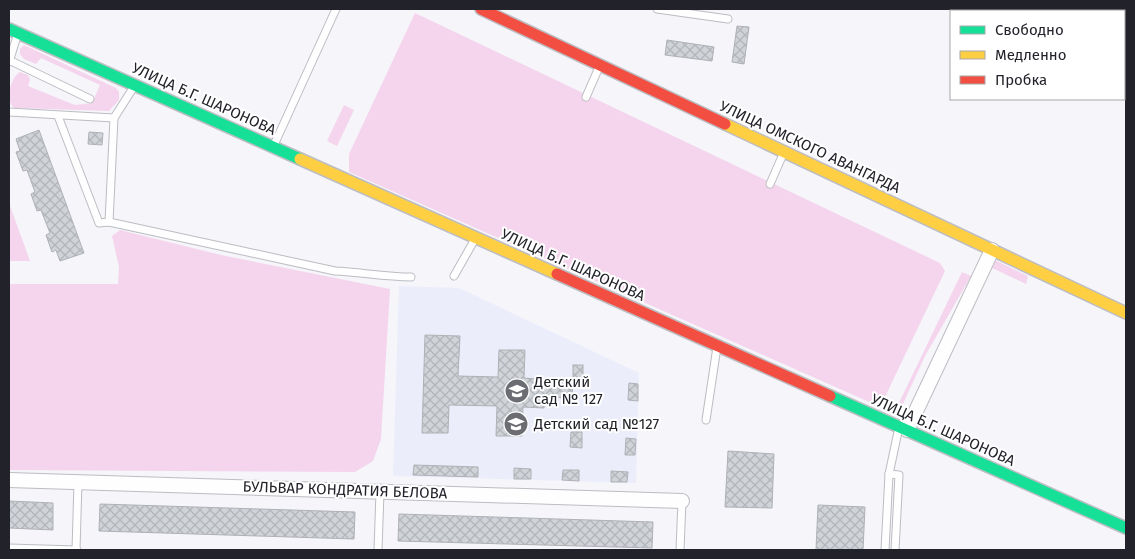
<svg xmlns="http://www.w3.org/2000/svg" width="1135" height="559" viewBox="0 0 1135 559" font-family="'Fira Sans',sans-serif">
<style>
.built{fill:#ebedfb}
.green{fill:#f5d5ed}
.building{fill:url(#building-cross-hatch);stroke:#afb1b6}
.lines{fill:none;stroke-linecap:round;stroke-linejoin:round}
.lane-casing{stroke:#bcbdc3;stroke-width:9}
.street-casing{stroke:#bcbdc3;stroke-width:16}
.fast-casing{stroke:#bcbdc3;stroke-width:14}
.slow-casing{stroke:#bcbdc3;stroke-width:14}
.jam-casing{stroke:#bcbdc3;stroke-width:14}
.lane{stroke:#fefefe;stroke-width:7}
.street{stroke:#fefefe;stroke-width:14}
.fast{stroke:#16e098;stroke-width:11}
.slow{stroke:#ffcf43;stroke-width:11}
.jam{stroke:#f24e42;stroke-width:11}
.labels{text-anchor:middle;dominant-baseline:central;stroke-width:4;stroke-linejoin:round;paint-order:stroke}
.street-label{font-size:15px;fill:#22232a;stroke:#fff}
.poi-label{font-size:15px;fill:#22232a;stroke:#fff;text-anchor:start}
</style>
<defs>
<pattern id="building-cross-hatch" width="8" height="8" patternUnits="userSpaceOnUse" patternTransform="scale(1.25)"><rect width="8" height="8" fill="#d0d3d8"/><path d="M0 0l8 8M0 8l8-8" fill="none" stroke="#b2b5ba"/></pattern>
</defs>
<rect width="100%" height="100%" fill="#f5f5fa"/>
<polygon class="built" points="399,286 459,288 639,373 636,483 393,476"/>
<g class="green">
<polygon points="415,13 940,263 945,271 884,399 877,404 867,401 349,172 349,154"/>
<path d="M24,45L116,88L119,92V100L109,111L14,108C5,100 10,78 20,72L28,75L30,80L28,86L75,105L92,103L100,85L41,58L36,64L24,59L20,54V49Z"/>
<polygon points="344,105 354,110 337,146 327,141"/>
<polygon points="9,203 30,261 9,261"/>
<polygon points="120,230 221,255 390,289 381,439 373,461 355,472 9,470 9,284 118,284 119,267 112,236"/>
<polygon points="995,260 1028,276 1026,284 990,267"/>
<polygon points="962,272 971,276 925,356 902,406 898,405"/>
</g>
<g class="building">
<polygon points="737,26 749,27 744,64 732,62"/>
<polygon points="667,40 714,47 712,61 665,55"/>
<polygon points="39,130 84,253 60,261 56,250 52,252 46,235 50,233 41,210 37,211 31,194 35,192 27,170 23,171 16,152 20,151 16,139"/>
<polygon points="89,132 103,133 102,145 88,144"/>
<polygon points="425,335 460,336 458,376 498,377 499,350 525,350 524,378 573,382 572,398 545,397 544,408 523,407 522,436 496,436 497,406 449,405 448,433 422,433"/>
<rect x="573" y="365" width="10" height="16"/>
<polygon points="629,383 638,384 638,401 628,400"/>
<polygon points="571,432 582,432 582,448 570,447"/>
<polygon points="626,438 636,439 635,455 625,455"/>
<polygon points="728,451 774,454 772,508 725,507"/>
<polygon points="414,465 478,467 478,477 413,475"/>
<polygon points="514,468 531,469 531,479 514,479"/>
<polygon points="563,470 579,470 579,481 562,480"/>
<polygon points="611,471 628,472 627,482 611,482"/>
<polygon points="9,501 53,503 53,530 9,528"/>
<polygon points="100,504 355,512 354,539 99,531"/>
<polygon points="818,505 865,507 863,550 816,550"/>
<polygon points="399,514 653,522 652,548 398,541"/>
</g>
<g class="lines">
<defs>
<g id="lane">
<polyline points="657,9 728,19"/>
<polyline points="9,60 90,99"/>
<polyline points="9,62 18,33"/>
<polyline points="586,97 600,65"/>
<polyline points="9,112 114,118"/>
<path d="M58,116L99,223L109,222L335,271C360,272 385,277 411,277"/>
<polyline points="274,145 336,9"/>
<polyline points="770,184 784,152"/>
<polyline points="109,222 114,118 135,85"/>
<polyline points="454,276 475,239"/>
<polyline points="706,420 717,347"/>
<polyline points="889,474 899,475 895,550"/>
<polyline points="9,548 77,550"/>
<polyline points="76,550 78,482"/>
<polyline points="378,550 380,492"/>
<polyline points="680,550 682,501"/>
<polyline points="885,550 889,474 899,427"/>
</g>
<g id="street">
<polyline points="907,430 992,250"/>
<polyline points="9,480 682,501"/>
</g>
<g id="fast">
<polyline points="9,29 300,159"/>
<polyline points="830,396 1126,528"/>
</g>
<g id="slow">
<polyline points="725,124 1126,313"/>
<polyline points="300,159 557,274"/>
</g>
<g id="jam">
<polyline points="481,9 725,124"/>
<polyline points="557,274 830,396"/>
</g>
</defs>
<use href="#lane" class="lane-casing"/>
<use href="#street" class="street-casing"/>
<use href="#fast" class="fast-casing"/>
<use href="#slow" class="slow-casing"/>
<use href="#jam" class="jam-casing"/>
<use href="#lane" class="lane"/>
<use href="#street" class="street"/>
<use href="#fast" class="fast"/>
<use href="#slow" class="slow"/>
<use href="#jam" class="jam"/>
</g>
<defs>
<symbol id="school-disc" viewBox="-11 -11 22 22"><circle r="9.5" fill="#6c6c73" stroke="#fff"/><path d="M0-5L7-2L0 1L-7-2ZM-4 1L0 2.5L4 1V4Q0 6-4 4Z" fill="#fff"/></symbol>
</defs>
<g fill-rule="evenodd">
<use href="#school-disc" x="503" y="377" width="28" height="28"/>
<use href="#school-disc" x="502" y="410" width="28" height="28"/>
</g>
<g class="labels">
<g class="street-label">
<text transform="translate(204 99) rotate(24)">УЛИЦА Б.Г. ШАРОНОВА</text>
<text transform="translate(810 147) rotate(25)">УЛИЦА ОМСКОГО АВАНГАРДА</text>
<text transform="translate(573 265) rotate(24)">УЛИЦА Б.Г. ШАРОНОВА</text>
<text transform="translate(943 430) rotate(24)">УЛИЦА Б.Г. ШАРОНОВА</text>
<text transform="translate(345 490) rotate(2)">БУЛЬВАР КОНДРАТИЯ БЕЛОВА</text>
</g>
<g class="poi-label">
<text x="534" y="382">Детский<tspan x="534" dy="17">сад № 127</tspan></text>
<text x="534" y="424">Детский сад №127</text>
</g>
</g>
<rect width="1135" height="559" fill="none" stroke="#22232a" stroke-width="20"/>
<rect x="950" y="10" width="175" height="90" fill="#ffffff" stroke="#a7a7aa"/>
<rect x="960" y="26" width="25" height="8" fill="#16e098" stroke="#a7a7aa"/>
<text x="995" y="35" font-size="15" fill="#22232a">Свободно</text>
<rect x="960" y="51" width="25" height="8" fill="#ffcf43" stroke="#a7a7aa"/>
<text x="995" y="60" font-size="15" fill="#22232a">Медленно</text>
<rect x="960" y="76" width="25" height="8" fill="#f24e42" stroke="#a7a7aa"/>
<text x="995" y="85" font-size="15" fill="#22232a">Пробка</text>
</svg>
